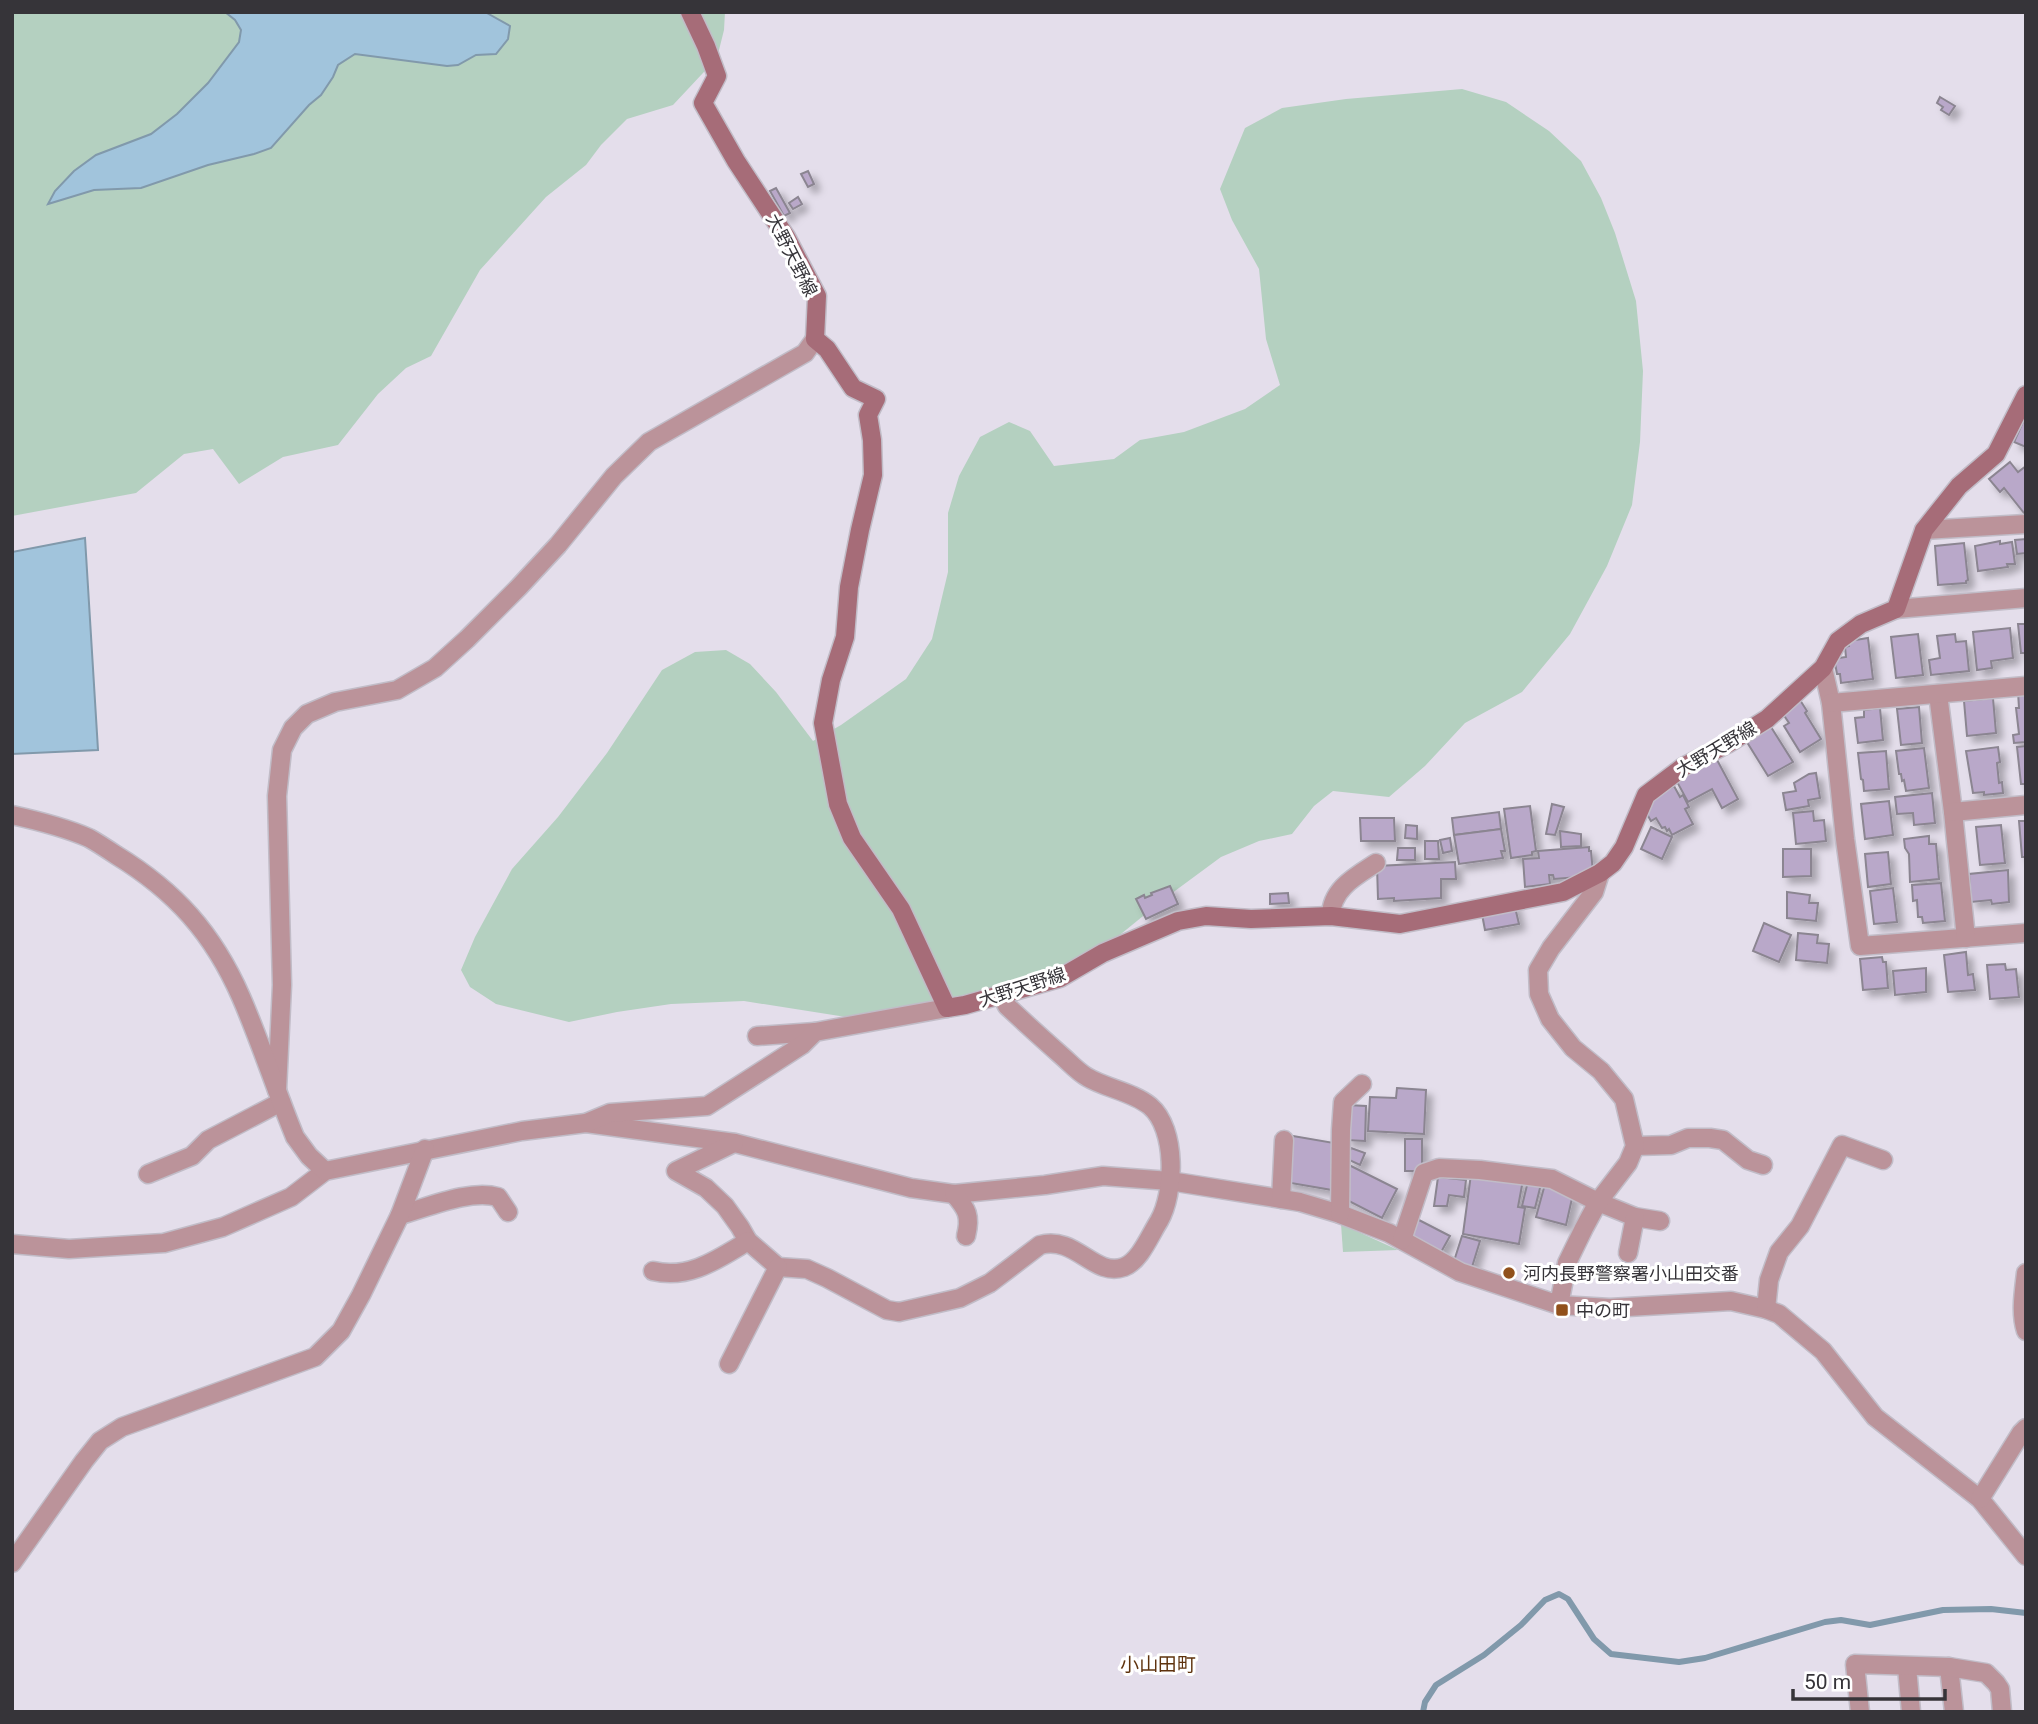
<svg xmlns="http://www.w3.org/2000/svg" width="2038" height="1724" viewBox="0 0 2038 1724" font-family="Roboto,'Noto Sans JP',sans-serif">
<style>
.green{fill:#b4d0c0}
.water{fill:#a1c4dc;stroke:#8199ab;stroke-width:2}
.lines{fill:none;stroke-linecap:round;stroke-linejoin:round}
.stream{stroke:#8199ab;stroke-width:6}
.building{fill:#b9a8c9;stroke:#8b8591;stroke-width:2;filter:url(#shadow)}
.minor-casing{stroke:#c1bcc7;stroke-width:21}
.tertiary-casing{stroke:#c1bcc7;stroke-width:21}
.secondary-casing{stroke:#c1bcc7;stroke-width:21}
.minor{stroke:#bb939a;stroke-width:18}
.tertiary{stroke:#bb939a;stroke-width:18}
.secondary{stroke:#a66c78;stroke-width:18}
.poi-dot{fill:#91501b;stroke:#fff;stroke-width:2.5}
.labels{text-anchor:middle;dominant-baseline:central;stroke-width:6;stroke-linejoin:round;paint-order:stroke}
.street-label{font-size:18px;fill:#363439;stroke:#fff}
.poi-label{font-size:18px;fill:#363439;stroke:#fff;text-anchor:start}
.neighbourhood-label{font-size:19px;fill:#5f330e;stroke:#fff}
</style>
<defs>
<filter id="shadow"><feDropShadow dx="6" dy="6" stdDeviation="3.5" flood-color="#0004"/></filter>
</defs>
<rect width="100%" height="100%" fill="#e4deeb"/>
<g class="green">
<polygon points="12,12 725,12 724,30 717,58 673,105 627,119 601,145 586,165 546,197 480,270 431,356 406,368 378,394 338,445 283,457 239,484 213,449 184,454 136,493 12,516"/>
<polygon points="1462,89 1506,102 1549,131 1581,161 1601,198 1615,233 1636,301 1643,371 1640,442 1632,505 1607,566 1570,634 1522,692 1465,723 1425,766 1389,797 1333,791 1314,806 1292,834 1259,841 1221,857 1164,899 1105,947 1014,1002 865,1020 744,1001 671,1004 617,1012 569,1022 496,1004 470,987 461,970 475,937 512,869 558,817 607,753 662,670 695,652 726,650 750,664 776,692 813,741 841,725 906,679 932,639 948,572 948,513 959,476 980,437 1009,422 1030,431 1054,466 1114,459 1140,440 1184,432 1245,409 1280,385 1266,339 1259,269 1232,220 1220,189 1245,128 1282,108 1346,99"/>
<polygon points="1341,1224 1398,1250 1343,1252"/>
</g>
<g class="water">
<polygon points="225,12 485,12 510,26 508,39 496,54 476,55 458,65 447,66 355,54 338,65 333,77 321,95 309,105 271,148 254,154 208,165 141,188 94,190 48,204 55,191 74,171 96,155 151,134 177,114 208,83 239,42 241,30 235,20"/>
<polygon points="85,538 98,750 12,754 12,552"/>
</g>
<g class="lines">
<polyline class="stream" points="1423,1712 1425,1702 1436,1685 1484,1655 1521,1625 1545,1600 1559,1594 1568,1599 1594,1639 1611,1654 1679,1662 1705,1658 1825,1622 1841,1620 1870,1625 1943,1610 1991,1609 2026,1613"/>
</g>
<g class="building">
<polygon points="1940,97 1955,106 1949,115 1941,110 1943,107 1937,103"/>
<polygon points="808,171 814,184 808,187 801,174"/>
<polygon points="776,188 790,213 784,216 770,191"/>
<polygon points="798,197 802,204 793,209 789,203"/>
<polygon points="2026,415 2026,447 2014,442"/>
<polygon points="2010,462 2018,472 2026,466 2026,512 2024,513 2004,488 2000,492 1989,479"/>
<polygon points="2026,539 2026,553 2017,554 2015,540"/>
<polygon points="2000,541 2000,544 2012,542 2015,564 2007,564 2008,567 1978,571 1975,546"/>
<polygon points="1964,543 1968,580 1966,581 1966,583 1938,585 1935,546"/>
<polygon points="2018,624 2026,624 2026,653 2021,653"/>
<polygon points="2010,628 2013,658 1991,661 1992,668 1977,670 1973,632"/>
<polygon points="1918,634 1923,675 1896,678 1891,637"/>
<polygon points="1955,634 1956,642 1966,641 1969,671 1931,675 1929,660 1940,658 1937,636"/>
<polygon points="1868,638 1873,679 1841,683 1840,674 1837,674 1835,663 1839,658 1846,657 1845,647 1849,646 1849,641"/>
<polygon points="2018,692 2026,692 2026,742 2014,743 2013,735 2019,734 2016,708 2019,708"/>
<polygon points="1993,698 1996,733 1967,736 1964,701"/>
<polygon points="1800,700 1807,711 1805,713 1821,739 1800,752 1784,726 1789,723 1781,711"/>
<polygon points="1919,707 1922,743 1901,745 1897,709"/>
<polygon points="1880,708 1883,740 1858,743 1855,718 1864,717 1864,710"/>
<polygon points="1771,727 1793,762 1768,776 1745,739"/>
<polygon points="2026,746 2026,784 2021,784 2017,747"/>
<polygon points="1998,747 2000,762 1997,763 1999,783 2002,782 2003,793 1984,795 1984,792 1973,793 1966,751"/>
<polygon points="1924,748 1929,788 1906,791 1904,780 1902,781 1901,774 1899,774 1896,751"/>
<polygon points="1886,751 1889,789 1864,791 1863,780 1861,779 1858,753"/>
<polygon points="1716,758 1738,799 1722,808 1712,789 1688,802 1676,780"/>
<polygon points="1816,773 1820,798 1808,800 1809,806 1786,810 1783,793 1796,791 1794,783 1809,774"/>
<polygon points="1674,786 1680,797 1683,795 1689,807 1685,809 1693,824 1672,835 1669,829 1667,831 1665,827 1662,828 1656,818 1651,821 1644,809 1647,800"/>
<polygon points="1932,793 1935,823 1914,825 1913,813 1897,814 1895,797"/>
<polygon points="1889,801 1893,835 1865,839 1861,804"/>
<polygon points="1552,804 1564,807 1555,835 1546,834"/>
<polygon points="1530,806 1536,851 1532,852 1532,855 1511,858 1504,809"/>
<polygon points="1813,811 1814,821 1824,820 1826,841 1796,844 1793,813"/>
<polygon points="1499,812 1501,829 1454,835 1452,818"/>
<polygon points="1360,818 1394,818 1395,841 1361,841"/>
<polygon points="2019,821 2026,821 2026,857 2022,857"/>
<polygon points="1406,825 1417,826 1417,839 1405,838"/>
<polygon points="2001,825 2005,863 1980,865 1976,827"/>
<polygon points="1651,827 1672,837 1662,859 1641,849"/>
<polygon points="1501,829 1505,851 1501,851 1503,858 1459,864 1454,835"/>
<polygon points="1560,831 1581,834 1581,846 1561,847"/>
<polygon points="1929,836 1929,844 1936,844 1939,879 1910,882 1909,854 1905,848 1904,839"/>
<polygon points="1450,838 1452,851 1443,853 1440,840"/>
<polygon points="1425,841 1438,841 1439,859 1425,859"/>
<polygon points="1589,847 1589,851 1591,851 1593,873 1578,874 1579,877 1554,879 1553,875 1549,875 1550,884 1525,887 1523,859 1539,858 1538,851"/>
<polygon points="1398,848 1415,848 1415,860 1397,860"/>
<polygon points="1783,849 1811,849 1811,876 1783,877"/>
<polygon points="1888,852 1891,884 1868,887 1865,854"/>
<polygon points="1455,862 1456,879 1441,879 1441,898 1394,901 1394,898 1378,899 1377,866"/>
<polygon points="2008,870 2009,902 1992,904 1991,900 1971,902 1969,874"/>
<polygon points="1941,883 1945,921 1923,923 1922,917 1918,917 1917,900 1913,901 1912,885"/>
<polygon points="1170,886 1178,904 1146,919 1136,899 1144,895 1145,898 1152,895 1151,893"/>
<polygon points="1893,888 1897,922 1874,924 1870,891"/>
<polygon points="1787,892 1810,895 1809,903 1818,903 1816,921 1787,918"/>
<polygon points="1288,893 1289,903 1270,904 1270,894"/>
<polygon points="1514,903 1519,924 1485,930 1481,909"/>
<polygon points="1764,923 1791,935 1779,962 1753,951"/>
<polygon points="1798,933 1818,935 1817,943 1829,944 1827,963 1796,960"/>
<polygon points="1966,952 1968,975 1973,974 1975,990 1948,992 1944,955"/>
<polygon points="1882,957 1883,962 1886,962 1888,988 1863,990 1860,959"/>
<polygon points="2005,964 2006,970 2016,969 2019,997 1990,999 1987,965"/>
<polygon points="1926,968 1926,992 1895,995 1893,971"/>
<polygon points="1397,1088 1426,1090 1424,1134 1368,1131 1370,1097 1396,1098"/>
<polygon points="1347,1105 1366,1106 1365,1141 1346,1140"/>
<polygon points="1293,1136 1334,1143 1332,1190 1285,1182"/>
<rect x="1405" y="1139" width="17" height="32"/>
<polygon points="1351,1148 1365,1153 1360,1165 1347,1159"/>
<polygon points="1347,1164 1397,1189 1382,1218 1341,1197"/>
<polygon points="1471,1174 1523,1180 1518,1207 1525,1208 1519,1244 1463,1234"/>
<polygon points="1438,1177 1466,1180 1464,1197 1449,1195 1447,1206 1434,1206"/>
<polygon points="1528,1181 1541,1184 1535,1208 1522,1206"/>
<polygon points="1545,1184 1573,1194 1566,1225 1536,1217"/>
<polygon points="1417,1219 1450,1236 1440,1254 1408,1238"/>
<polygon points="1462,1236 1480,1241 1472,1267 1454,1261"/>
</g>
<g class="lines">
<defs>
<g id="minor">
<polyline points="1924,530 2026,524"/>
<polyline points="1823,668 1831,703 1845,839 1860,946 2026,933"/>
<polyline points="1938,694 1953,812 1966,938"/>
<polyline points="1831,703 2026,686"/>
<polyline points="1953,812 2026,805"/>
<path d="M1331,916C1331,889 1356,876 1376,863"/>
<polyline points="757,1036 815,1032"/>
<polyline points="277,1090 282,985 277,796 282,750 293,728 307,714 335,702 397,690 435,668 467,639 519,587 558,545 614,476 649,442 805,353 815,339"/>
<polyline points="586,1123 735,1143 911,1188 954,1194 1045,1185 1103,1176 1170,1181 1300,1202 1340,1214 1389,1233 1460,1272 1559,1305 1610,1308 1731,1301 1766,1309 1779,1314 1823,1351 1875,1417 1980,1499 2026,1556"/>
<path d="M734,1143L676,1171L706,1188L725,1206L740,1227L748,1241L778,1267L807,1269L827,1278L887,1310L899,1312L960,1298L990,1283L1040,1245C1076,1235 1094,1278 1124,1267C1140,1261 1150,1235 1159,1221C1175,1193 1177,1129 1150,1106C1133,1092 1105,1088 1087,1077C1078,1072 1070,1063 1062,1056C1044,1040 1025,1023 1007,1006L1001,994"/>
<polyline points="1635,1146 1671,1145 1688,1138 1710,1138 1723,1140 1748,1160 1763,1165"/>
<polyline points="148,1174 192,1156 208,1140 281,1102"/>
<path d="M954,1194C967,1209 971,1216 966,1236"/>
<polyline points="1281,1199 1284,1140"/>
<polyline points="1340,1214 1341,1130 1343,1102 1362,1084"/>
<path d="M400,1215C429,1207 470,1189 498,1197L508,1212"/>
<polyline points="1402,1240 1424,1173 1439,1168 1480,1170 1552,1179 1598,1202 1635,1217 1660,1221"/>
<polyline points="12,1244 69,1249 164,1243 223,1227 291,1197 325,1171 522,1131 586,1123 610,1113 707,1106 802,1045 815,1032 947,1008"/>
<polyline points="1628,1253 1635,1217"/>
<path d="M653,1271C689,1280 718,1259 748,1241"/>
<path d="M2026,1273C2024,1291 2020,1313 2026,1331"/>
<polyline points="1559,1305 1567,1263 1584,1228 1598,1202 1628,1163 1635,1146 1624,1099 1601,1071 1573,1048 1550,1019 1539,994 1538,970 1551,948 1594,892 1600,873"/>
<polyline points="1766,1309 1769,1280 1779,1252 1800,1226 1842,1145 1883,1160"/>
<polyline points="729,1364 778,1267"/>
<polyline points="1980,1499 2021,1433 2026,1428"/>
<polyline points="12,1563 84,1461 100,1441 122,1427 315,1357 341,1331 361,1295 400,1215 425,1149"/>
<polyline points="1907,1667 1911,1712"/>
<polyline points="1949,1667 1954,1712"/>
<polyline points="1860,1712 1855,1664 1949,1667 1986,1673 1996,1683 2000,1689 2002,1712"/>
</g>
<g id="tertiary">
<polyline points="1896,609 2026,598"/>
<path d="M12,815C39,821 64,827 89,838C98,843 107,849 116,855C175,891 213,933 241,997C261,1043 276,1091 295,1137L309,1156L325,1171"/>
</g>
<polyline id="secondary" points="690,12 706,46 717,76 703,103 736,161 786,237 817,296 815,339 827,349 853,388 876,399 868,415 872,440 873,475 860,530 849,587 845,637 831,680 823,723 838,804 852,838 901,909 947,1008 965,1005 1060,978 1103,953 1178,921 1206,916 1251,919 1331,916 1400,924 1563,892 1600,873 1613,863 1624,847 1646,795 1683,767 1727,744 1767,719 1823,668 1838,641 1861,624 1896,609 1924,530 1959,486 1996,454 2026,395"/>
</defs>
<use href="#minor" class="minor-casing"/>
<use href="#tertiary" class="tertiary-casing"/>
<use href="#secondary" class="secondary-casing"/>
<use href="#minor" class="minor"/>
<use href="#tertiary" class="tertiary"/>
<use href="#secondary" class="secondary"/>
</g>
<g class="poi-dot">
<circle cx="1509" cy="1273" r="7"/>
<rect x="1555" y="1303" width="14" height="14" rx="3.5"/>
</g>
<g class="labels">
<g class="street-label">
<text transform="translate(792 255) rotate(63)">大野天野線</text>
<text transform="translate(1716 749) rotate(-31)">大野天野線</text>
<text transform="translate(1022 987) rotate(-18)">大野天野線</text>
</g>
<g class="poi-label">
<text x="1523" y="1273">河内長野警察署小山田交番</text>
<text x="1576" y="1310">中の町</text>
</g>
<g class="neighbourhood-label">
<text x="1158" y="1664">小山田町</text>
</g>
</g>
<rect width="2038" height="1724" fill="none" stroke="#363439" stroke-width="28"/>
<path d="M1793 1689v10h152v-10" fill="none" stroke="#363439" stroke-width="3.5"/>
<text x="1804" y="1689" font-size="21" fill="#363439" stroke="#ffffff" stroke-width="5" paint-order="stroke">50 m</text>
</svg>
